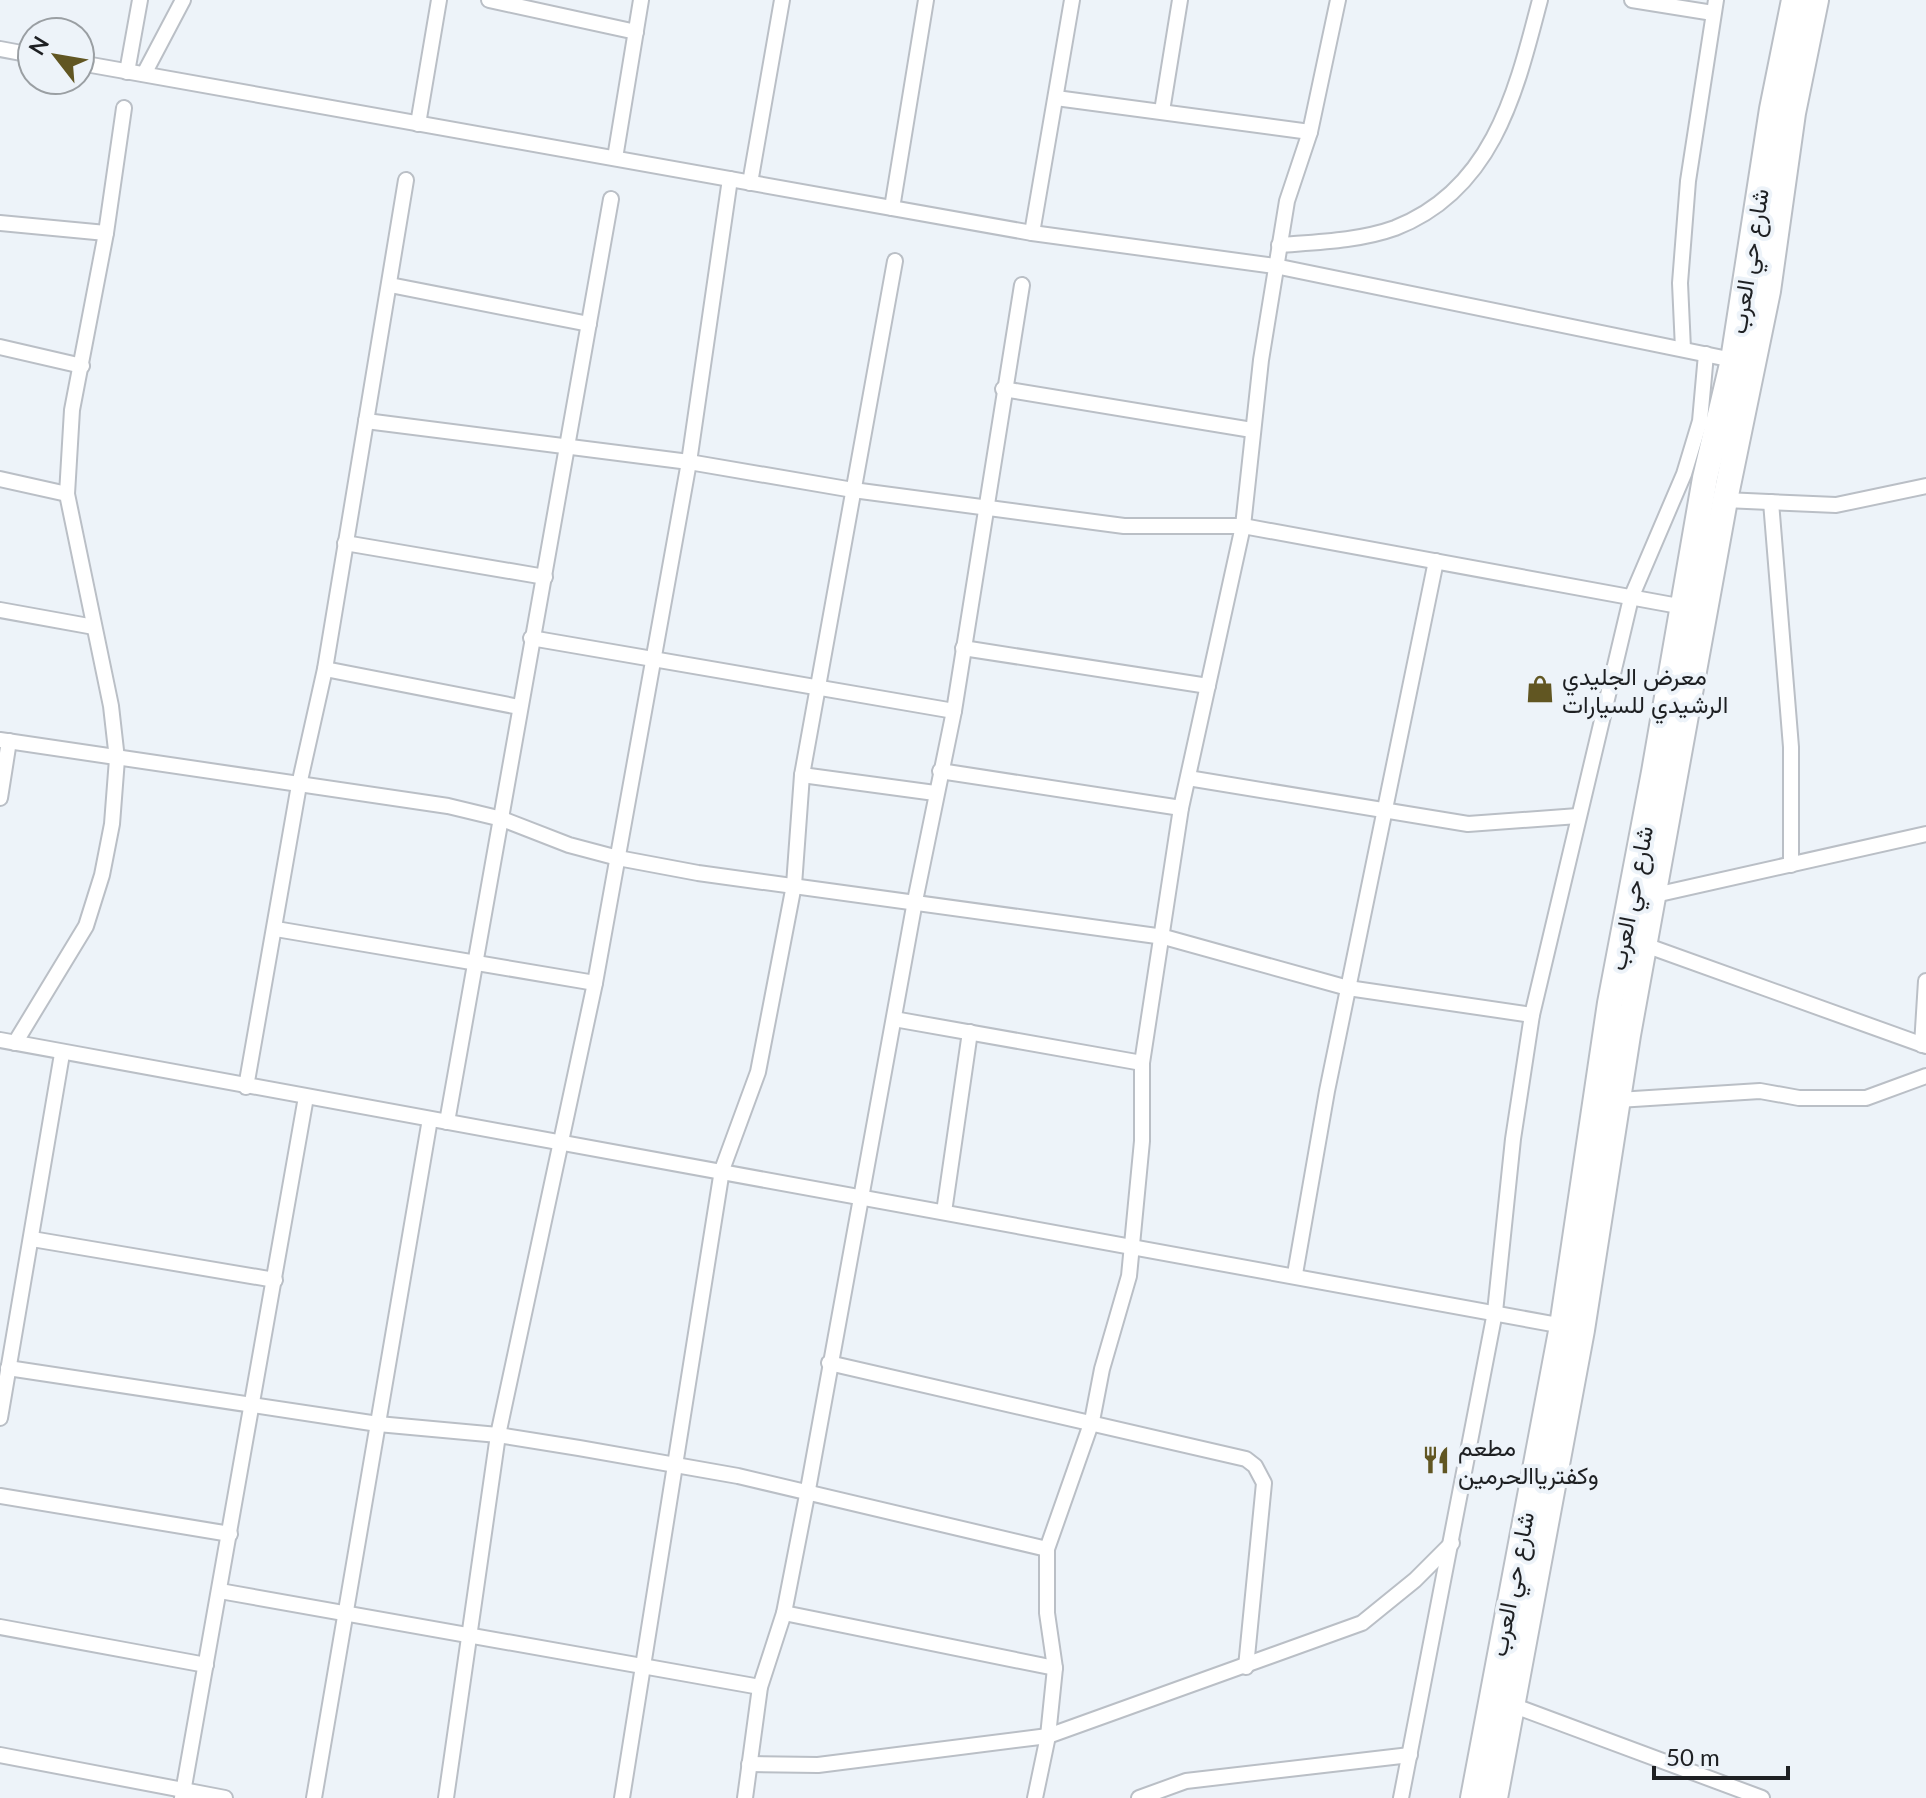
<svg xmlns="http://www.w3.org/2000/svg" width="1926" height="1798" viewBox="0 0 1926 1798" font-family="Lato,Vazirmatn,sans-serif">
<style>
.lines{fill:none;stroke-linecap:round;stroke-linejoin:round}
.street-casing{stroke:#babfc6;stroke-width:18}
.primary-casing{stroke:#babfc6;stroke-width:28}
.street{stroke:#fff;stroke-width:14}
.primary{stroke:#fff;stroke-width:24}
.labels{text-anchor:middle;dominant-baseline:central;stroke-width:8;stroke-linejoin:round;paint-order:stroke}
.street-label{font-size:24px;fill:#1e2023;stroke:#edf3f9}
.poi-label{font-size:24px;fill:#1e2023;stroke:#edf3f9;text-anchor:start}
</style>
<rect width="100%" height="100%" fill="#edf3f9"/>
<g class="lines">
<defs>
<g id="street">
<polyline points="489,0 636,32"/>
<polyline points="1632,0 1713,13"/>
<polyline points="0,49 32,55"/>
<polyline points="80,63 1032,233 1275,266 1733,360"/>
<polyline points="127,72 140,0"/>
<polyline points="144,74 183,0"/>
<polyline points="1056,98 1310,132"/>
<polyline points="1162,111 1180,0"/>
<polyline points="418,124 439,0"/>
<polyline points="615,158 641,0"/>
<polyline points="750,183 782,0"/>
<polyline points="892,208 926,0"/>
<polyline points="0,223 106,233"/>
<polyline points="1032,233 1072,0"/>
<path d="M1279,245C1317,242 1359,241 1395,228C1493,190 1516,92 1540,0"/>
<polyline points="390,285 589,324"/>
<polyline points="0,347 82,366"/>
<polyline points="1683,349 1680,283 1688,181 1716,0"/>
<polyline points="1003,389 1252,430"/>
<polyline points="366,421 689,462 853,490 1124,526 1243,526 1684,607"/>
<polyline points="0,479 67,494"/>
<polyline points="1725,500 1836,505 1926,486"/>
<polyline points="1771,502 1791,747 1791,865"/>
<polyline points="345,543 545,577"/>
<polyline points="0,610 94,627"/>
<polyline points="531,638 954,711"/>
<polyline points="963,648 1208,686"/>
<polyline points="325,669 519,707"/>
<polyline points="0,740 448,806 502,819 569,845 618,858 698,873 1164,937 1348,988 1532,1015"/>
<polyline points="940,771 1181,808"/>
<polyline points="802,775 935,793"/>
<polyline points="1188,778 1468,824 1578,816"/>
<polyline points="0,798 9,741"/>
<polyline points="1655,895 1926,834"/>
<polyline points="276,929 595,983"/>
<polyline points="1645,945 1926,1046"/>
<polyline points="894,1019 1142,1063"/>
<polyline points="0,1040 1569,1327"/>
<polyline points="15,1043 86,926 102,875 112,824 117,759 111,706 67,494 72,410 106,233 124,108"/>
<polyline points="1922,1045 1926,981"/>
<polyline points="246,1087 299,785 325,669 406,180"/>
<polyline points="1618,1100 1760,1091 1799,1098 1866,1098 1926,1076"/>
<polyline points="447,1122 611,199"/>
<polyline points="944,1212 970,1032"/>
<polyline points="32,1239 275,1280"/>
<polyline points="1295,1274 1327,1091 1436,561"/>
<polyline points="829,1363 1246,1459 1255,1466 1264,1483 1246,1667"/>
<polyline points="8,1368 378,1424 498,1435 579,1448 738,1476 1047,1549"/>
<polyline points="0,1418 62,1054"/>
<polyline points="0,1496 230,1534"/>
<polyline points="220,1591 760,1687"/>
<polyline points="784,1613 1055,1668"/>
<polyline points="0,1627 206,1665"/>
<polyline points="1512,1705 1762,1798"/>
<polyline points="0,1755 225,1798"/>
<polyline points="749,1764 818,1765 1048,1736 1362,1623 1415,1580 1452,1543"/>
<polyline points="182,1798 306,1097"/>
<polyline points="314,1798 430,1119"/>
<polyline points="446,1798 498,1435 595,983 689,462 730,179"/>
<polyline points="622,1798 722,1170 758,1072 794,885 802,775 895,261"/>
<polyline points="745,1798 760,1687 784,1613 807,1495 915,901 954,711 1022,285"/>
<polyline points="1035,1798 1048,1736 1055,1668 1047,1613 1047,1549 1092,1421 1102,1369 1129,1276 1142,1141 1142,1063 1181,808 1243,526 1261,360 1287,201 1310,132 1338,0"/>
<polyline points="1139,1798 1186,1781 1410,1755"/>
<polyline points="1401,1798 1495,1312 1513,1139 1532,1015 1631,598 1684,474 1700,421 1706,354"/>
</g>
<g id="primary">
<polyline points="1473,1798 1562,1326 1610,1003 1654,772 1705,478 1733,360 1772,109 1794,0"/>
<polyline points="1495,1798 1582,1330 1628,1035 1725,500 1768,291 1793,113 1816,0"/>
</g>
</defs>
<use href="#street" class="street-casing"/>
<use href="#primary" class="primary-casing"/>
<use href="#street" class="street"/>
<use href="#primary" class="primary"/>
</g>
<defs>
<symbol id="shop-bare" viewBox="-9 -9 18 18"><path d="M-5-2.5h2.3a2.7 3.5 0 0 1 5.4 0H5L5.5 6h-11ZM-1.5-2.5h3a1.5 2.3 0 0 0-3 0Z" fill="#615622" stroke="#edf3f9" stroke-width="2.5" paint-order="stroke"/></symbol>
<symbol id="restaurant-bare" viewBox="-9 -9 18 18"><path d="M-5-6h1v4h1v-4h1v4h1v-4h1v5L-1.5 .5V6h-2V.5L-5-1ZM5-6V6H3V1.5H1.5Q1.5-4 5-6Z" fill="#615622" stroke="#edf3f9" stroke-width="2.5" paint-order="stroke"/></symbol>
</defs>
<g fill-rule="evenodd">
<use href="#shop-bare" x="1520" y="669" width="40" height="40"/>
<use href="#restaurant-bare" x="1416" y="1440" width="40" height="40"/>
</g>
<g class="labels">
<g class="street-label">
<text transform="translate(1748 261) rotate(-81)">شارع حي العرب</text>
<text transform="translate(1630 898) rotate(-79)">شارع حي العرب</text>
<text transform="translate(1511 1584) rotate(-79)">شارع حي العرب</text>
</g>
<g class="poi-label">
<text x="1562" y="675">معرض الجليدي<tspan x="1562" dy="28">الرشيدي للسيارات</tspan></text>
<text x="1458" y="1446">مطعم<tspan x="1458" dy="28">وكفترياالحرمين</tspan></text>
</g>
</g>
<g transform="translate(56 56) rotate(301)"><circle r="38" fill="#edf3f9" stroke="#9a9fa3" stroke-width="2"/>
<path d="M0-6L14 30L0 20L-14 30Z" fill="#615622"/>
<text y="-12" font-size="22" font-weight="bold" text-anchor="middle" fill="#1e2023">N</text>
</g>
<path d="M1654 1766v12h134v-12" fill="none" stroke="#1e2023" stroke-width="4"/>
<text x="1666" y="1766" font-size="24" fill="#1e2023" stroke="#edf3f9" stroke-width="6" paint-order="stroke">50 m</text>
</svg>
